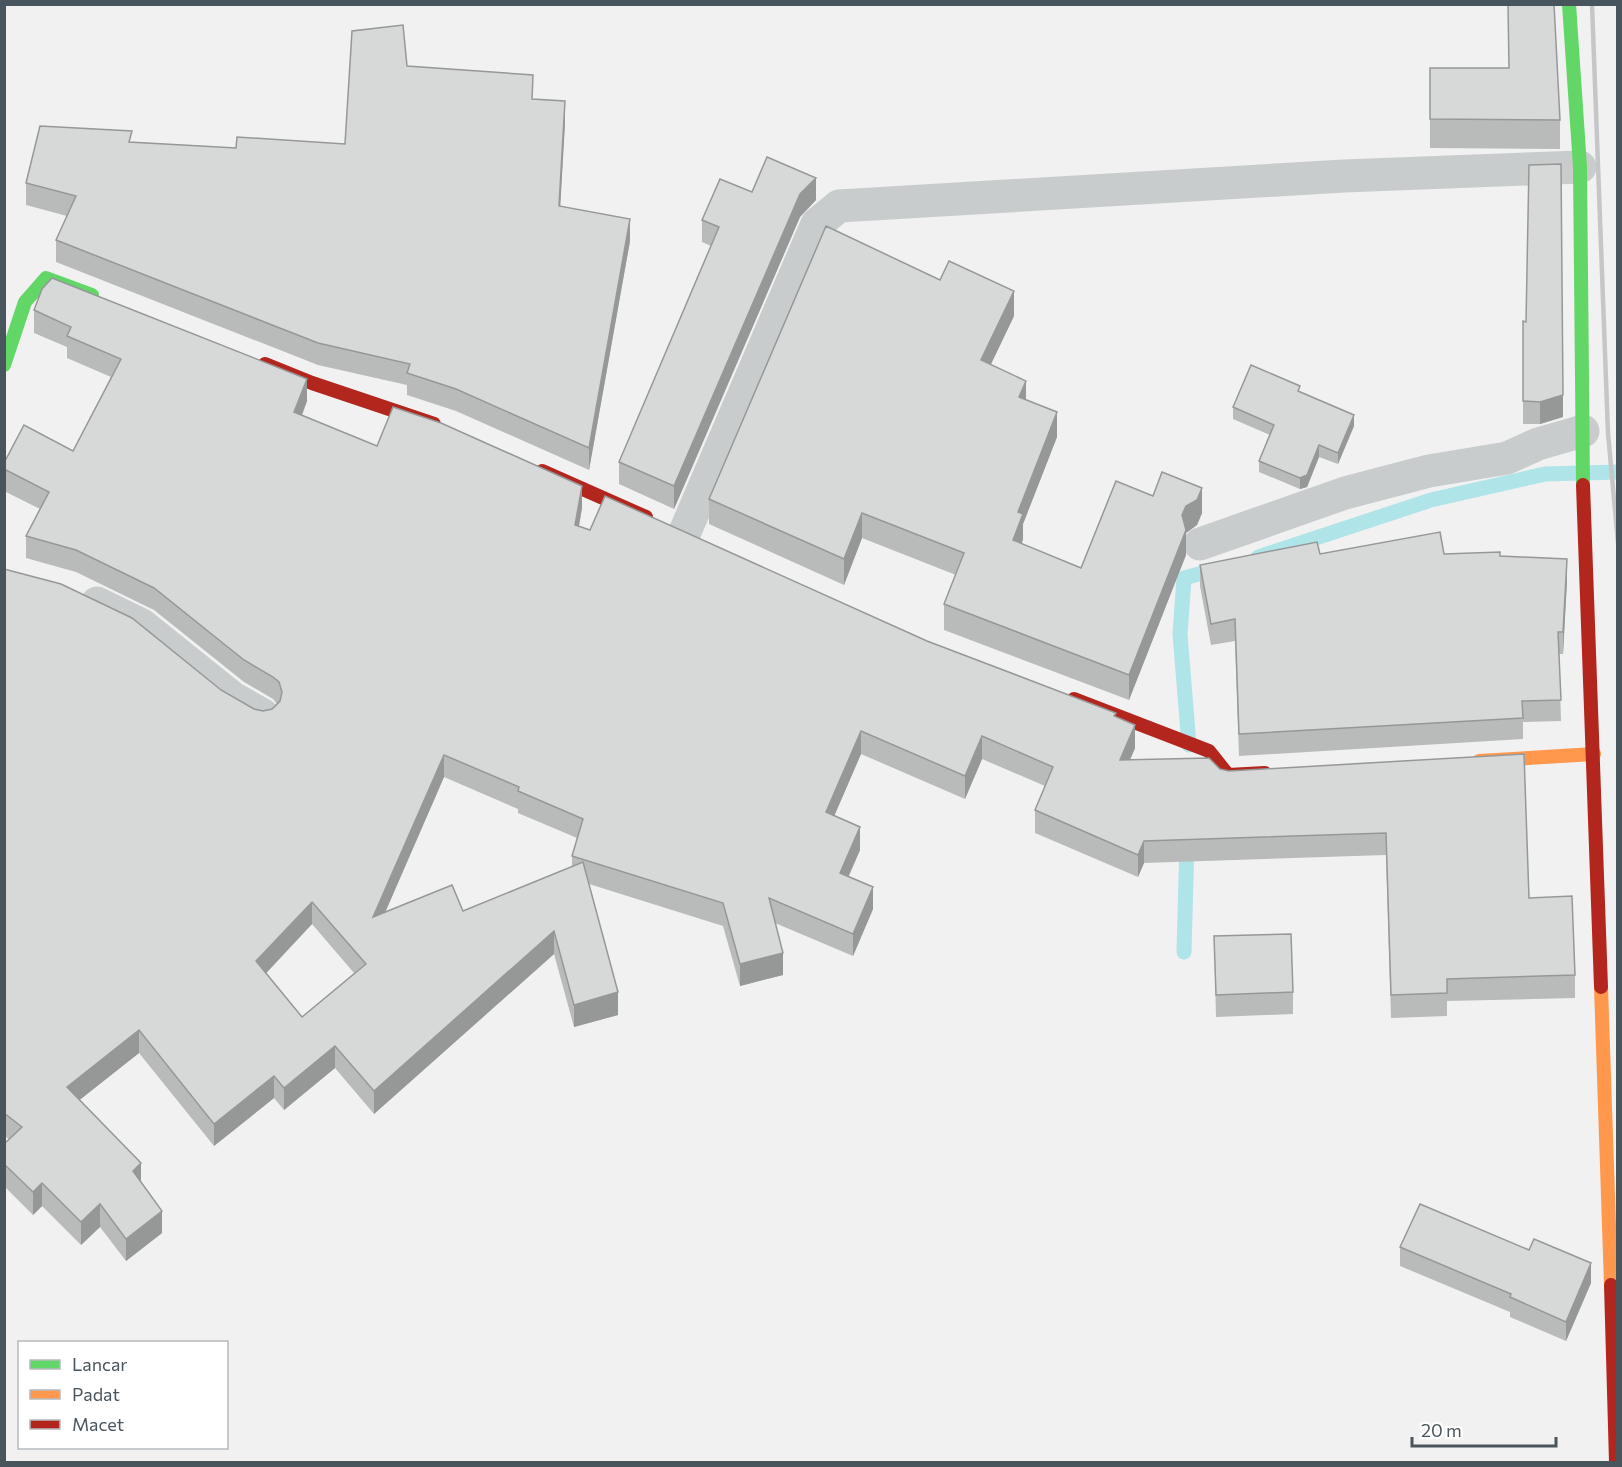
<svg xmlns="http://www.w3.org/2000/svg" width="1622" height="1467" viewBox="0 0 1622 1467" font-family="Commissioner,sans-serif">
<style>
.lines{fill:none;stroke-linecap:round;stroke-linejoin:round}
.stream{stroke:#afe4e9;stroke-width:15}
.street{stroke:#c9cccd;stroke-width:33}
.fast{stroke:#63d668;stroke-width:14}
.slow{stroke:#ff974d;stroke-width:14}
.jam{stroke:#b3261e;stroke-width:14}
.rail{stroke:#c5c6c8;stroke-width:4.5}
.wall{fill:#b9bbbb;fill-rule:evenodd}
.shaded-wall{fill:#969898}
.building{fill:#d7d9d9;stroke:#969898;stroke-width:1.5;fill-rule:evenodd}
</style>
<rect width="100%" height="100%" fill="#f1f1f1"/>
<g class="lines">
<g class="stream">
<polyline points="1258,557 1431,500 1545,474 1618,472"/>
<polyline points="1189,745 1180,634 1184,578 1218,569"/>
<polyline points="1184,952 1187,841"/>
</g>
<g class="street">
<polyline points="684,534 817,224 839,206 1344,176 1580,167"/>
<polyline points="1200,544 1345,493 1429,471 1507,458 1538,444 1583,431"/>
<polyline points="97,603 142,625 233,698 263,715"/>
</g>
<g class="fast">
<polyline points="1569,4 1580,167 1583,485"/>
<polyline points="4,365 25,302 46,278 92,295"/>
</g>
<g class="slow">
<polyline points="1479,761 1594,754"/>
<polyline points="1601,987 1611,1285"/>
</g>
<g class="jam">
<polyline points="265,364 312,383 434,424"/>
<polyline points="542,471 646,517"/>
<polyline points="1583,485 1601,987"/>
<polyline points="1074,699 1209,751 1228,775 1265,773"/>
<polyline points="1611,1285 1616,1462"/>
</g>
<polyline class="rail" points="1592,4 1608,433 1618,543"/>
</g>
<g class="wall">
<polygon points="407,66 533,99 565,123 560,206 630,241 589,470 456,411 407,395 407,385 318,365 56,262 56,240 67,216 26,205 26,183 132,142 236,148 345,144"/>
<polygon points="1430,68 1508,68 1560,120 1560,149 1430,148"/>
<polygon points="752,192 816,200 800,217 674,509 619,484 619,462 711,246 702,242 702,220"/>
<path d="M34,310L307,401L302,416L377,446L582,508L579,526L927,641L1116,717L1135,748L1130,760L1220,769L1229,771L1524,754L1529,898L1575,975V998L1447,1001V1016L1391,1018L1386,855L1144,863L1138,877L1035,833V810L1045,786L982,759L965,799L861,754L834,816L860,850L849,876L873,909L853,956L775,923L783,975L740,986L723,926L589,884L618,1015L574,1027L554,954L374,1114L335,1068L284,1110L274,1098L214,1146L139,1053L79,1100L141,1182L162,1233L126,1261L100,1227L81,1245L42,1206L33,1215L4,1186V1144L9,1139L4,1136V569L254,709L263,711L272,709L277,704L273,699L244,682L154,610L76,572L26,558V536L40,509L4,491V463L73,451L111,377L67,358V347L34,333ZM444,777L518,809V813L577,838L572,856V867L463,911L385,913ZM312,924L354,973L302,1017L266,973Z"/>
<polygon points="1014,316 991,364 1026,400 1057,437 1023,524 1023,539 1022,544 1081,568 1153,496 1202,513 1197,525 1186,533 1186,555 1129,700 944,630 944,604 956,575 862,538 844,585 709,524 709,499"/>
<polygon points="1523,321 1563,417 1540,424 1523,424"/>
<polygon points="1300,392 1354,426 1338,464 1319,457 1307,487 1300,489 1259,472 1259,461 1270,435 1233,419 1233,407"/>
<polygon points="1320,554 1444,554 1500,556 1567,581 1563,654 1559,654 1561,721 1523,722 1523,739 1239,756 1235,641 1211,645 1200,586 1200,565"/>
<polygon points="1214,936 1293,992 1293,1014 1216,1017"/>
<polygon points="1400,1247 1591,1283 1566,1341 1510,1317 1510,1312 1400,1266"/>
</g>
<g class="shaded-wall">
<polygon points="565,101 565,123 559,228 559,206"/>
<polygon points="816,178 816,200 800,217 674,509 674,486 800,194"/>
<polygon points="630,219 630,241 589,470 589,448"/>
<polygon points="1014,291 1014,316 981,385 981,360"/>
<polygon points="307,379 307,401 294,435 294,412"/>
<polygon points="1026,381 1026,406 1019,397"/>
<polygon points="1563,395 1563,417 1540,424 1540,402"/>
<polygon points="1057,412 1057,437 1023,524 1023,539 1013,566 1013,540 1018,512"/>
<polygon points="1354,415 1354,426 1338,464 1338,453"/>
<polygon points="1319,445 1319,457 1307,487 1300,489 1300,478"/>
<polygon points="582,486 582,508 575,548 575,525"/>
<polygon points="1202,488 1202,513 1197,525 1186,533 1186,555 1129,700 1129,675 1182,515 1186,506"/>
<polygon points="862,513 862,538 844,585 844,559"/>
<polygon points="1567,559 1567,581 1563,654 1563,632"/>
<polygon points="1135,725 1135,748 1120,783 1120,760"/>
<polygon points="861,731 861,754 826,835 826,812"/>
<polygon points="982,736 982,759 965,799 965,776"/>
<polygon points="444,755 444,777 373,940 373,917"/>
<polygon points="860,827 860,850 840,895 840,873"/>
<polygon points="1144,841 1144,863 1138,877 1138,855"/>
<polygon points="873,887 873,909 853,956 853,934"/>
<polygon points="312,902 312,924 256,984 256,961"/>
<polygon points="554,931 554,954 374,1114 374,1091"/>
<polygon points="783,953 783,975 740,986 740,964"/>
<polygon points="618,992 618,1015 574,1027 574,1005"/>
<polygon points="139,1030 139,1053 67,1110 67,1087"/>
<polygon points="335,1046 335,1068 284,1110 284,1088"/>
<polygon points="274,1076 274,1098 214,1146 214,1124"/>
<polygon points="141,1163 141,1185 133,1171"/>
<polygon points="42,1183 42,1206 33,1215 33,1192"/>
<polygon points="100,1204 100,1227 81,1245 81,1222"/>
<polygon points="162,1211 162,1233 126,1261 126,1239"/>
<polygon points="1591,1263 1591,1283 1566,1341 1566,1322"/>
</g>
<g class="building">
<polygon points="1508,4 1554,4 1560,120 1430,119 1430,68 1509,68"/>
<polygon points="403,25 407,66 533,75 532,99 565,101 559,206 630,219 589,448 456,389 407,373 410,364 318,343 56,240 76,196 26,183 40,126 132,131 129,142 236,148 237,137 345,144 352,31"/>
<polygon points="767,157 816,178 800,194 674,486 619,462 719,227 702,220 720,179 752,192"/>
<polygon points="1561,164 1563,395 1540,402 1523,401 1523,321 1526,322 1529,165"/>
<polygon points="826,226 940,280 949,261 1014,291 981,360 1026,381 1019,397 1057,412 1018,512 1023,514 1013,540 1081,568 1116,481 1153,496 1162,472 1202,488 1197,500 1186,506 1182,515 1186,530 1129,675 944,604 964,553 862,513 844,559 709,499"/>
<path d="M52,278L307,379L294,412L377,446L393,407L441,423L582,486L575,525L590,530L605,496L927,641L1116,713L1114,716L1135,725L1120,760L1209,758L1220,769L1229,771L1524,754L1529,898L1572,896L1575,975L1447,979V993L1391,995L1386,833L1144,841L1138,855L1035,810L1053,767L982,736L965,776L861,731L826,812L860,827L840,873L873,887L853,934L769,898L783,953L740,964L723,903L572,856L583,819L518,791L519,787L444,755L373,917L452,885L463,911L583,862L618,992L574,1005L554,931L374,1091L335,1046L284,1088L274,1076L214,1124L139,1030L67,1087L141,1163L133,1171L162,1211L126,1239L100,1204L81,1222L42,1183L33,1192L4,1164V1144L22,1127L4,1113V569L61,584L132,618L221,690L254,709L263,711L272,709L280,701L282,692L279,682L273,677L244,660L154,588L76,550L26,536L49,492L4,469V463L24,425L73,451L121,359L67,336L71,327L34,310L42,289ZM312,902L366,964L302,1017L256,961Z"/>
<polygon points="1251,365 1300,386 1298,391 1354,415 1338,453 1319,445 1307,475 1300,478 1259,461 1274,425 1233,407"/>
<polygon points="1440,532 1444,554 1500,552 1500,556 1567,559 1563,632 1558,632 1561,700 1522,701 1523,718 1239,734 1235,619 1211,624 1200,565 1317,542 1320,554"/>
<polygon points="1291,934 1293,992 1216,995 1214,936"/>
<polygon points="1420,1204 1529,1250 1534,1239 1591,1263 1566,1322 1510,1297 1511,1294 1400,1247"/>
</g>
<rect width="1622" height="1467" fill="none" stroke="#49555c" stroke-width="12"/>
<rect x="18" y="1341" width="210" height="108" fill="#ffffff" stroke="#b6bbbe" stroke-width="1.5"/>
<rect x="30" y="1360" width="30" height="9" fill="#63d668" stroke="#b6bbbe" stroke-width="1.5"/>
<text x="72" y="1371" font-size="18" fill="#49555c">Lancar</text>
<rect x="30" y="1390" width="30" height="9" fill="#ff974d" stroke="#b6bbbe" stroke-width="1.5"/>
<text x="72" y="1401" font-size="18" fill="#49555c">Padat</text>
<rect x="30" y="1420" width="30" height="9" fill="#b3261e" stroke="#b6bbbe" stroke-width="1.5"/>
<text x="72" y="1431" font-size="18" fill="#49555c">Macet</text>
<path d="M1412 1437v9h144v-9" fill="none" stroke="#49555c" stroke-width="3"/>
<text x="1421" y="1437" font-size="18" fill="#49555c" stroke="#ffffff" stroke-width="4.5" paint-order="stroke">20 m</text>
</svg>
